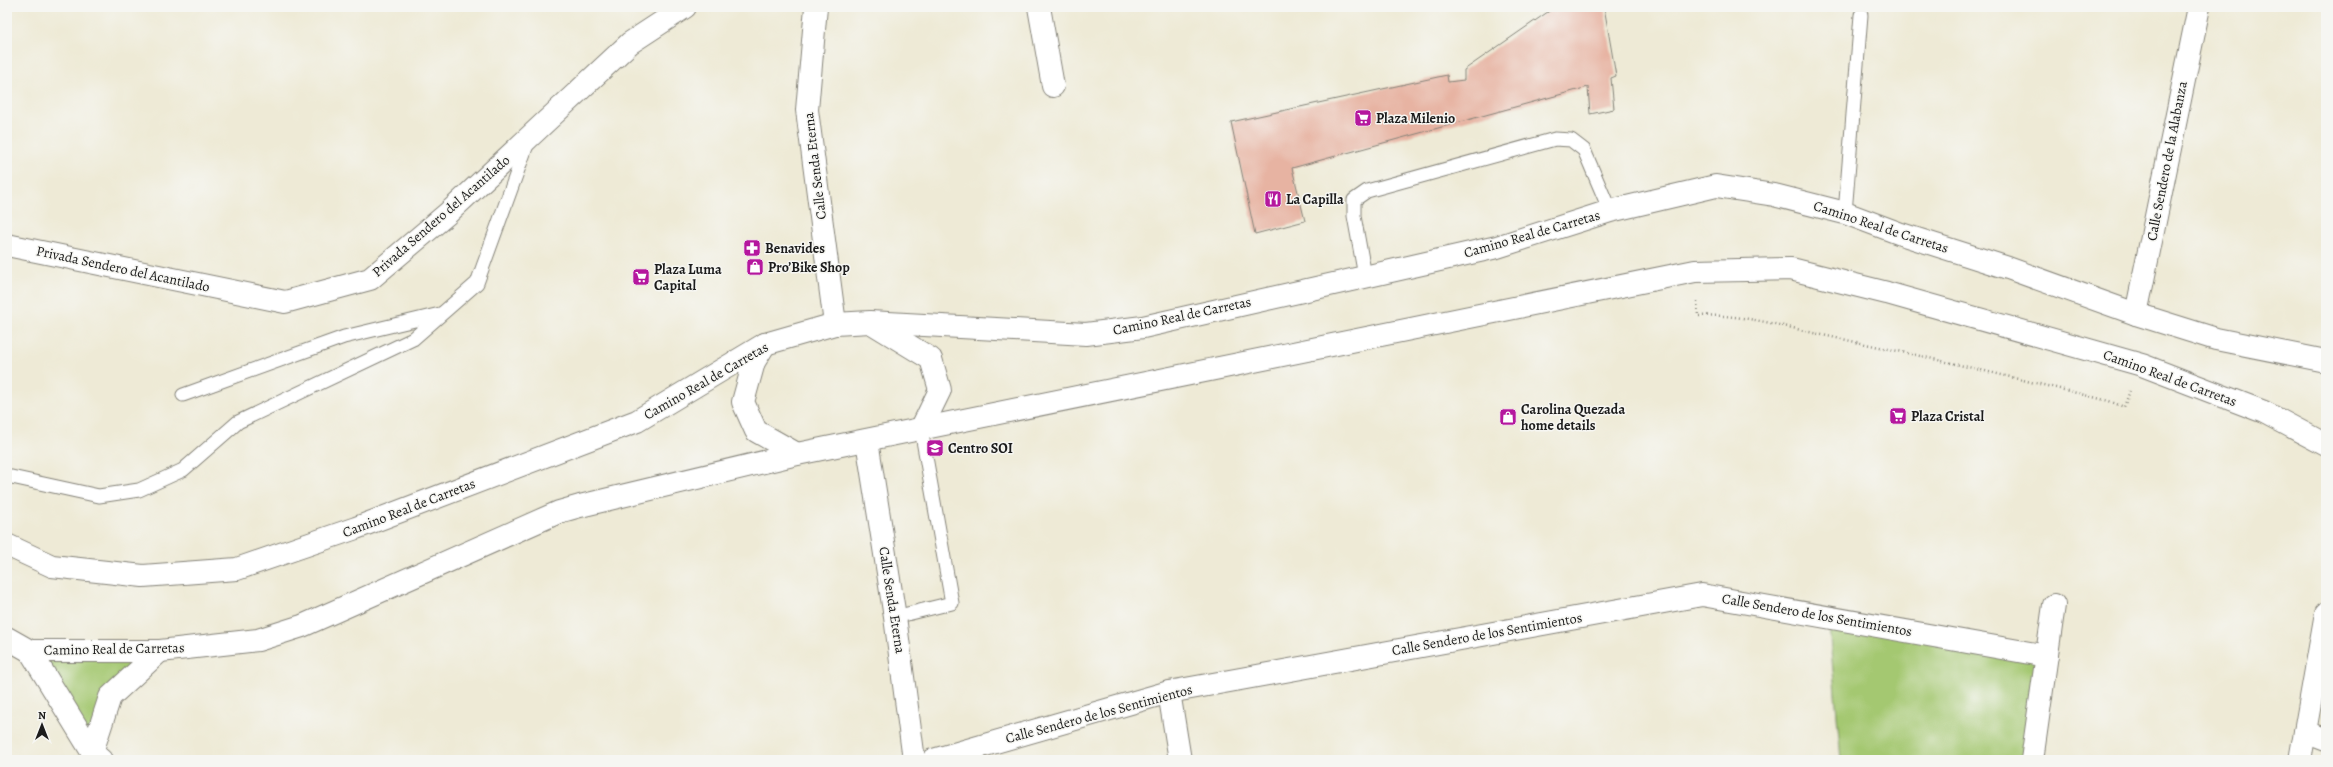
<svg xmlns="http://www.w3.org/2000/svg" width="2333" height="767" viewBox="0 0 2333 767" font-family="Alegreya,serif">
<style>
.green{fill:#a4c871;stroke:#607246}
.building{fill:#e7b3a2}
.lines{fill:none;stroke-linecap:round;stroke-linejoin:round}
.lane-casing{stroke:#858379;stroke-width:15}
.street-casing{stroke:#858379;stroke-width:24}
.secondary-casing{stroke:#858379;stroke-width:24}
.path{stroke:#858379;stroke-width:2.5;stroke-dasharray:1 3;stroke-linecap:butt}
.lane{stroke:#fff;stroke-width:13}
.street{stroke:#fff;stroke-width:22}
.secondary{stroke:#fff;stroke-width:22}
.labels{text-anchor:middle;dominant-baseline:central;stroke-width:3;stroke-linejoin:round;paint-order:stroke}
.poi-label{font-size:14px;font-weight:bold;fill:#1c1c1c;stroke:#f6f6f2;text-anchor:start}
.street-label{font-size:14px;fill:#1c1c1c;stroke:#f6f6f2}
</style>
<rect width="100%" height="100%" fill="#f6f6f2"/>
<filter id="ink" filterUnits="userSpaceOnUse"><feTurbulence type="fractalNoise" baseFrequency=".025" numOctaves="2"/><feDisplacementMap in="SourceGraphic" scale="8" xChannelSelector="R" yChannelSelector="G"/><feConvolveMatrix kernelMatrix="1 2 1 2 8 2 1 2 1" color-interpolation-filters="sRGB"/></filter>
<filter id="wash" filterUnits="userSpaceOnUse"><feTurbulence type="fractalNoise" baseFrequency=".012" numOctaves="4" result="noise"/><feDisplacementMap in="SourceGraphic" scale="16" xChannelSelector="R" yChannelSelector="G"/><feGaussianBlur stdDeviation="0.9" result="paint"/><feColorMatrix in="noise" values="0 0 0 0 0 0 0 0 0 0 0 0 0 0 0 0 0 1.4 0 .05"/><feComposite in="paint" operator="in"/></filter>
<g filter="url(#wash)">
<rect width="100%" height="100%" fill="#eeead6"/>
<g class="green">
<polygon points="1828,616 2047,656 2032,760 1841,760"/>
<polygon points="30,651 160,651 110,697 92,752"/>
</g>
<g id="blocks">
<polygon class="building" points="1555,7 1604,7 1616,76 1611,78 1614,109 1590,114 1588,87 1292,168 1305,221 1255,234 1231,122 1447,75 1448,82 1464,80 1464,70"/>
</g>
</g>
<g filter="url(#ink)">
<use href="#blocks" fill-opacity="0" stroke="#858379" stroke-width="1"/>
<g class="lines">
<defs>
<g id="lane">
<polyline points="1845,213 1861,15"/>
<polyline points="1365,276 1354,216 1354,200 1367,191 1555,139 1571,140 1584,150 1610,211"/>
<polyline points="183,395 344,337 440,314"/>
<polyline points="7,476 99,496 139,490 183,470 238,422 413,339 477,283 528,142"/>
<polyline points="895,617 952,603 921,429"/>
</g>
<g id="street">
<polyline points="816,7 807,110 835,324"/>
<polyline points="1039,7 1053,86"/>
<polyline points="7,245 285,302 370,279 447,214 630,43 685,7"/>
<polyline points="2136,314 2199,7"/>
<polyline points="30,651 92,752 101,760"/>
<polyline points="1169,692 1180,760"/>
<polyline points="2305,732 2326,740"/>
<polyline points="92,752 110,697 160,651"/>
<polyline points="933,760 1169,692 1702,595 2047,656"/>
<polyline points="2032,760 2054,605"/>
<polyline points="2300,760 2326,613"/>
</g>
<g id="secondary">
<polyline points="872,323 931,359 940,390 921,429"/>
<polyline points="765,344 754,362 743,402 756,431 797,454"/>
<polyline points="867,441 895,617 914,760"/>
<polyline points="7,545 52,566 143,576 237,569 356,528 637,421 765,344 835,324 870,322 1086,334 1143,327 1497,247 1610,211 1716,186 1774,195 1845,213 1901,234 2008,268 2136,314 2216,339 2326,361"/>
<polyline points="7,638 30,651 160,651 258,640 302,626 559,512 580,506 797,454 1695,271 1791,269 1887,293 2142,365 2264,412 2326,445"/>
</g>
</defs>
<use href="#lane" class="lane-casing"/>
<use href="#street" class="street-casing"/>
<use href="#secondary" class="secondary-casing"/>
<path class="path" d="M1697,301L1698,316C1741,313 1785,327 1827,336C1921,355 2015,378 2109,401L2124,407L2130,391"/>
<use href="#lane" class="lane"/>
<use href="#street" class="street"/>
<use href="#secondary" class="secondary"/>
</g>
</g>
<defs>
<symbol id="supermarket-square" viewBox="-11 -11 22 22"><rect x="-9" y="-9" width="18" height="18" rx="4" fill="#b5179e" stroke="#f6f6f2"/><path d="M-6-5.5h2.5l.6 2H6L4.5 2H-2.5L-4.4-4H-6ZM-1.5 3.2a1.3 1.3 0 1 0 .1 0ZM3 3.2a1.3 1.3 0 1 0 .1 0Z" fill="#fff"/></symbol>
<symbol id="restaurant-square" viewBox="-11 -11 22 22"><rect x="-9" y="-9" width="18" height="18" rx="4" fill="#b5179e" stroke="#f6f6f2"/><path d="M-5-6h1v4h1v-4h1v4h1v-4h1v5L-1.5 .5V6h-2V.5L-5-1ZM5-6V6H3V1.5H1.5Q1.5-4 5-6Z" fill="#fff"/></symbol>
<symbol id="pharmacy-square" viewBox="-11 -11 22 22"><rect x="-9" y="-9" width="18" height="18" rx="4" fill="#b5179e" stroke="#f6f6f2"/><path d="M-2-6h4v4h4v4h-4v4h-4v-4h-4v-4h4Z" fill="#fff"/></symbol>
<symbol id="shop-square" viewBox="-11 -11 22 22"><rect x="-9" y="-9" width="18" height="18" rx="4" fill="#b5179e" stroke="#f6f6f2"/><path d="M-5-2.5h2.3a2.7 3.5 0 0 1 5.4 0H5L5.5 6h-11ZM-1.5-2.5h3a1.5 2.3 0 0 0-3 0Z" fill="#fff"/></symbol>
<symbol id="school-square" viewBox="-11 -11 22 22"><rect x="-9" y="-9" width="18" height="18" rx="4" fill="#b5179e" stroke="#f6f6f2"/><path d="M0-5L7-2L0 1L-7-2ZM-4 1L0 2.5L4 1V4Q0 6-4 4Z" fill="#fff"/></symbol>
</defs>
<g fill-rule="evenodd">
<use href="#supermarket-square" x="1353" y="108" width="20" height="20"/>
<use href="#restaurant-square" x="1263" y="189" width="20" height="20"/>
<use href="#pharmacy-square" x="742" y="238" width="20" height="20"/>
<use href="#shop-square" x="745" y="257" width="20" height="20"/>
<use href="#supermarket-square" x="631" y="267" width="20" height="20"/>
<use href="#supermarket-square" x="1888" y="406" width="20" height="20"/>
<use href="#shop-square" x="1498" y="407" width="20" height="20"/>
<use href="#school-square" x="925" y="438" width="20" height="20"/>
</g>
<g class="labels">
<g class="poi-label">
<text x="1376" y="118">Plaza Milenio</text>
<text x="1286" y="199">La Capilla</text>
<text x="765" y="248">Benavides</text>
<text x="768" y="267">Pro’Bike Shop</text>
<text x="654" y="269">Plaza Luma<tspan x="654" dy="16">Capital</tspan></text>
<text x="1521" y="409">Carolina Quezada<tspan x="1521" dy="16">home details</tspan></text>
<text x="1911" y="416">Plaza Cristal</text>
<text x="948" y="448">Centro SOI</text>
</g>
<g class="street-label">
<text transform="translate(2167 161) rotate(-79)">Calle Sendero de la Alabanza</text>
<text transform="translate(815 166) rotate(-97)">Calle Senda Eterna</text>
<text transform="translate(441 216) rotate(-41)">Privada Sendero del Acantilado</text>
<text transform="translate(1881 227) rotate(18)">Camino Real de Carretas</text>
<text transform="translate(1532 234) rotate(-16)">Camino Real de Carretas</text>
<text transform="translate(123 269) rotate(12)">Privada Sendero del Acantilado</text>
<text transform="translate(1182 316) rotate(-12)">Camino Real de Carretas</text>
<text transform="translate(2170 378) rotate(20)">Camino Real de Carretas</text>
<text transform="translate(706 381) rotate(-30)">Camino Real de Carretas</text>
<text transform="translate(409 508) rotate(-21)">Camino Real de Carretas</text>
<text transform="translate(892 600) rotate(81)">Calle Senda Eterna</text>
<text transform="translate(1817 615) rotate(10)">Calle Sendero de los Sentimientos</text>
<text transform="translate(1487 634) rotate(-10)">Calle Sendero de los Sentimientos</text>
<text transform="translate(114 649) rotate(-1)">Camino Real de Carretas</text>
<text transform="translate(1099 714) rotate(-15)">Calle Sendero de los Sentimientos</text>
</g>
</g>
<rect width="2333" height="767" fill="none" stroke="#f6f6f2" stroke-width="24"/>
<g transform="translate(42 725)" stroke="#f6f6f2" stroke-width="3" paint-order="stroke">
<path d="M0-3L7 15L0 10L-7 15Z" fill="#1c1c1c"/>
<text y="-6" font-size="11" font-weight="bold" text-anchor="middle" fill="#1c1c1c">N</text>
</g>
</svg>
